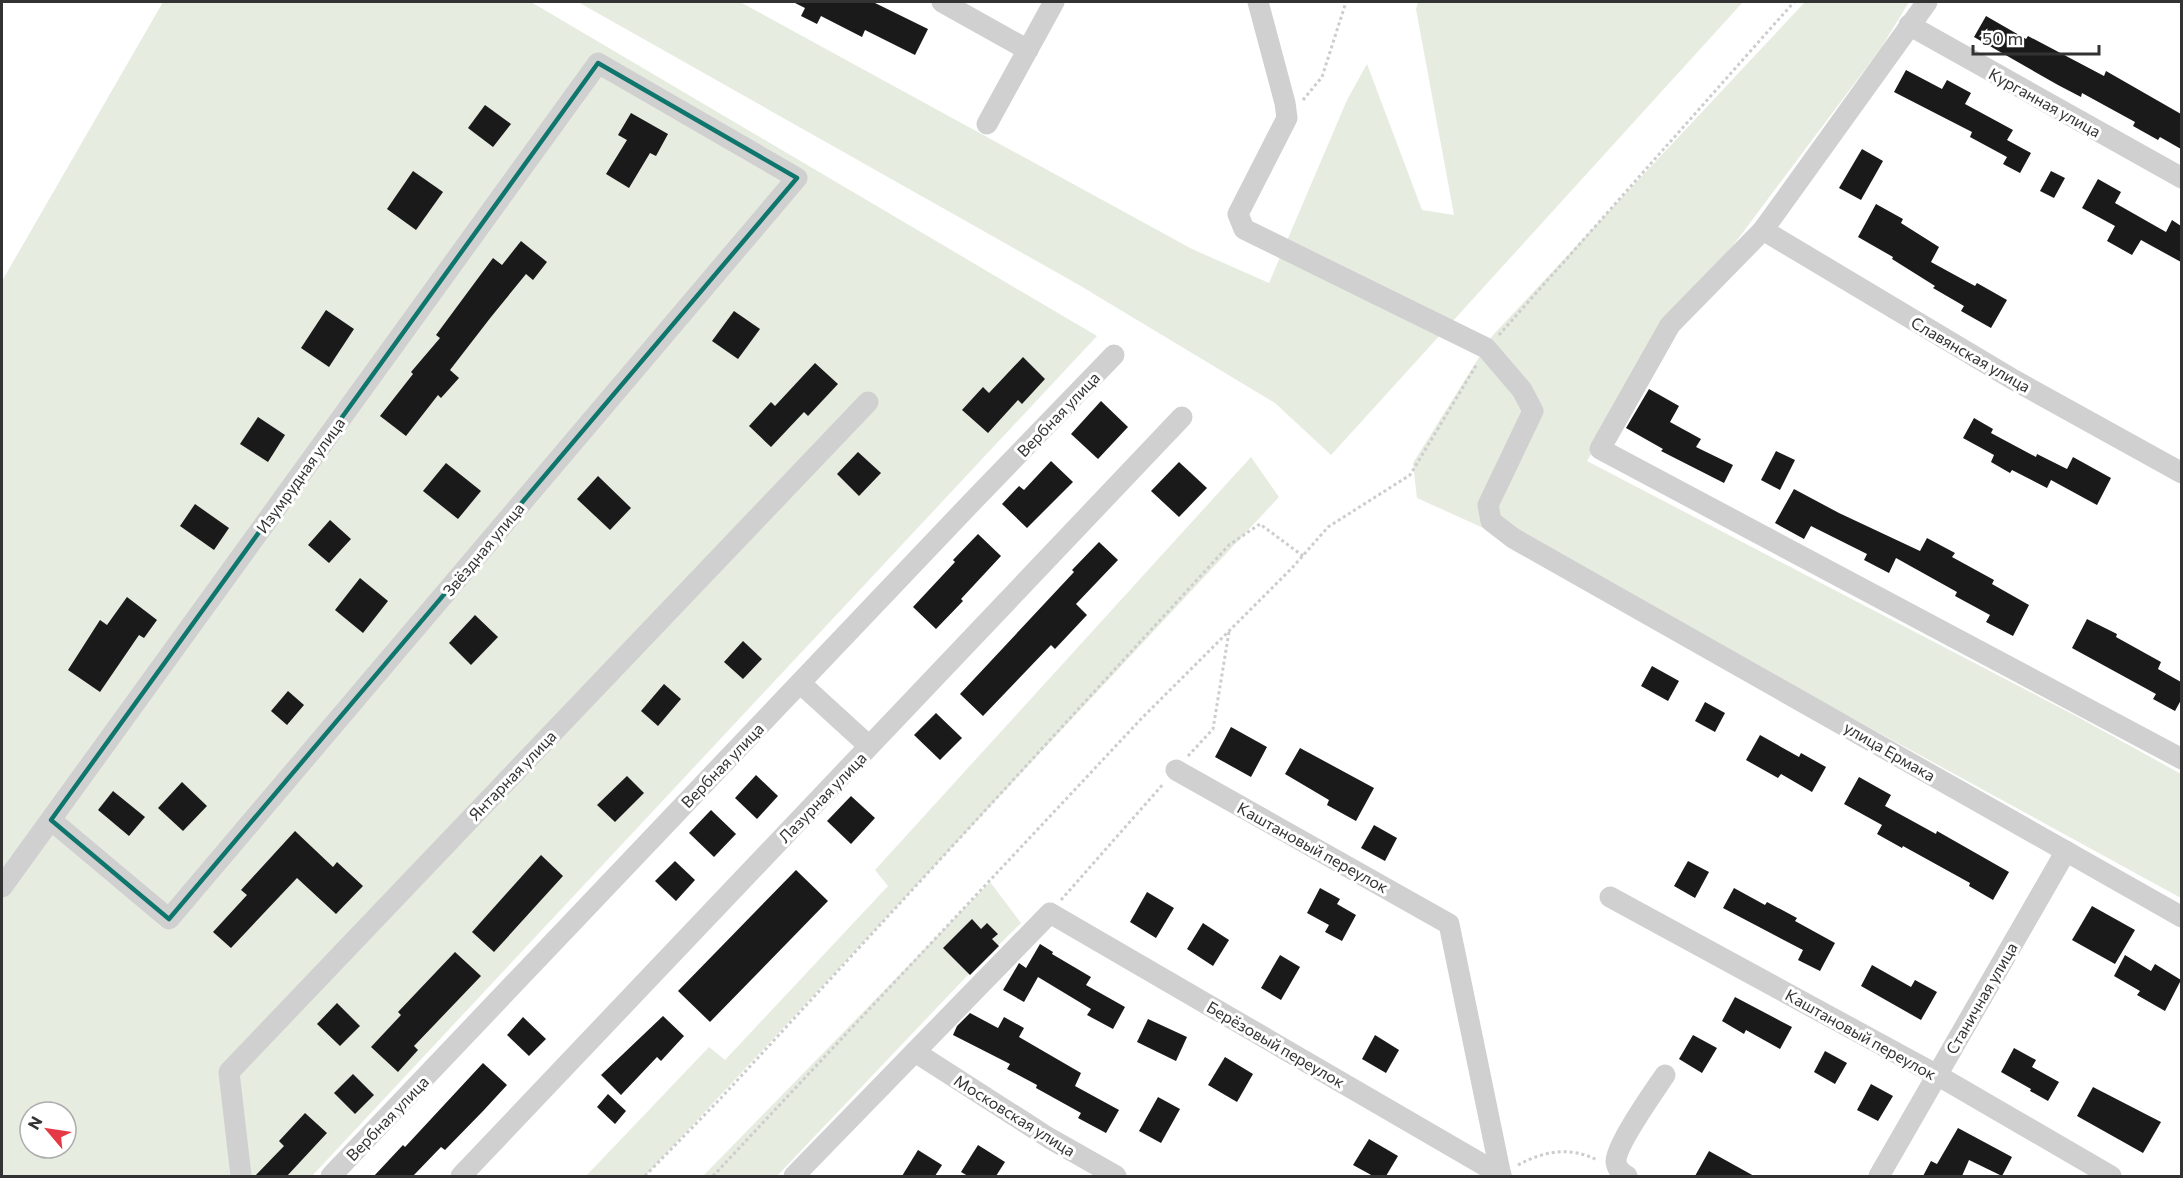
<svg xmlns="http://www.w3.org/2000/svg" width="2183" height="1178" viewBox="0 0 2183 1178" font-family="Commissioner,sans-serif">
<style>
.green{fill:#e6ecdf;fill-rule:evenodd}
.building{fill:#1a1a1a}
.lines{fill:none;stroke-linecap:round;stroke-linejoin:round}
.path{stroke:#cdcdcd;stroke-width:3;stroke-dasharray:3 3;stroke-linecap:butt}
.street{stroke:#d0d0d0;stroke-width:21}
.marked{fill:none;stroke:#0f766e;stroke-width:4.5;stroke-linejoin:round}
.labels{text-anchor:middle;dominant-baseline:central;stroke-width:6;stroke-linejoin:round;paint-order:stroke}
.street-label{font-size:16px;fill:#333;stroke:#fff}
</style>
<rect width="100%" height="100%" fill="#fff"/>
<g class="green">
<path d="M163,2H531L1097,336L312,1176H2V281ZM30,1112H66V1148H30Z"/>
<polygon points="578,2 740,2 1192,249 1269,283 1347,100 1367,64 1422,210 1454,215 1416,9 1418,2 1743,2 1331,455 1275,403 1079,285"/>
<polygon points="1805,2 1909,2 1881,48 1660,343 1587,461 2078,717 2181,774 2181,898 1607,584 1417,498 1413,463 1493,335"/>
<polygon points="1251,457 1279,497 645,1176 586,1176 709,1047 725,1060 888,886 875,870"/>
<polygon points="990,882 1021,923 965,978 777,1176 703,1176"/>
</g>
<g class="building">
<polygon points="793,2 873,2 928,29 915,55 865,30 862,37 821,16 817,24 801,16 805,8"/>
<polygon points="1986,16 2026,39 2028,36 2104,76 2106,71 2181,114 2181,149 2160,137 2158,140 2133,126 2135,122 2082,93 2081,97 2058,85 1974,37"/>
<polygon points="1906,70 1942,89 1947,80 1971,93 1965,104 2013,130 2007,140 2031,153 2020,173 2003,164 2007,157 1970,137 1972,132 1894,92"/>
<polygon points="485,105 511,124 493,147 468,128"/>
<polygon points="631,113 668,134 656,156 650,153 629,188 606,174 627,140 618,135"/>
<polygon points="1862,149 1883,161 1861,200 1839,188"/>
<polygon points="413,171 443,192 416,230 387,209"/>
<polygon points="2051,171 2065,178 2054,198 2040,191"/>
<polygon points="2098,179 2121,192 2115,203 2166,232 2172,220 2181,226 2181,262 2141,240 2132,255 2107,241 2115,226 2082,208"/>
<polygon points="1876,204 1903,219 1901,223 1939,247 1931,262 1975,286 1977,283 2007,300 1991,328 1961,311 1964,306 1933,288 1935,286 1892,259 1893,257 1858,237"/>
<polygon points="521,241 547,262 533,280 526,274 491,317 450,370 459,378 441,398 438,395 406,436 380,416 413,374 411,372 440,338 436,335 493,258 502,265"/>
<polygon points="326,310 354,329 329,367 301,348"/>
<polygon points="734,311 760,329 738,359 712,341"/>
<polygon points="1023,357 1045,379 1022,404 1018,400 988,433 962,410 983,387 989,393"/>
<polygon points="815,363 838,384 808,416 804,412 771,447 749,426 771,402 775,406"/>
<polygon points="1649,389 1679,406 1670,422 1701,439 1696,447 1733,465 1724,483 1661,451 1663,449 1626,428"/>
<polygon points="1101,401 1128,427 1098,459 1071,434"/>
<polygon points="258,417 285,435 268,462 240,444"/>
<polygon points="1974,418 1993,429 1991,433 2036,457 2037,454 2067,469 2073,457 2111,478 2097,505 2051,480 2047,488 2012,470 2010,473 1991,462 1994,455 1963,438"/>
<polygon points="1776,451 1795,460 1780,490 1761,480"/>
<polygon points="858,452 881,473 859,496 837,474"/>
<polygon points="1051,461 1073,482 1027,528 1002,504 1019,486 1024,490"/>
<polygon points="1179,462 1207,488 1179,517 1151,491"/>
<polygon points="446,463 481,491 458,519 423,491"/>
<polygon points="598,476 631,508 610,530 577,499"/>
<polygon points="1794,489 1839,513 1920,551 1927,538 1955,553 1952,557 1994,580 1992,584 2029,605 2013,636 1986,622 1990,615 1955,596 1957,592 1896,558 1889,573 1864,560 1867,554 1811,526 1804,539 1775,523"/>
<polygon points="195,504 229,528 214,550 180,526"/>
<polygon points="330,520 351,539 329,563 308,545"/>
<polygon points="978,534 1001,556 961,599 963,601 936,629 913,607 955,562 953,560"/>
<polygon points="1099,542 1118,560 1076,604 1087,615 1055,649 1051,645 983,716 960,694 1074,572 1072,570"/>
<polygon points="360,578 388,601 363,633 335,610"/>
<polygon points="127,597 157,620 144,638 139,635 100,692 68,670 100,620 107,625"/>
<polygon points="475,615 498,637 471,665 449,643"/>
<polygon points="2087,619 2117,634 2116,637 2161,662 2158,669 2181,682 2181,700 2175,711 2153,699 2156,694 2072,648"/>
<polygon points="743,641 762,659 743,679 724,662"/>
<polygon points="1652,666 1679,681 1668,701 1641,686"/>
<polygon points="664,684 681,699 658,726 641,711"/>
<polygon points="288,691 304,705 287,725 271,711"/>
<polygon points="1705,702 1725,713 1715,732 1695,721"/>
<polygon points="936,713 962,738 940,760 914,735"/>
<polygon points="1231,727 1267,747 1251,777 1215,757"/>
<polygon points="1760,735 1799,757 1801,753 1826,767 1812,792 1781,774 1778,778 1746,760"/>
<polygon points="1300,748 1374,788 1356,821 1327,805 1329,800 1285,774"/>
<polygon points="756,775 778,796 757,819 735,798"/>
<polygon points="627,776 644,793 615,822 597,805"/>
<polygon points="1859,777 1891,795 1885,806 1936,834 1937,831 2009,872 1993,900 1969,886 1970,883 1903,846 1902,848 1877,834 1882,825 1844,804"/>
<polygon points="182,782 207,806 183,831 158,808"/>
<polygon points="113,791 145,817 129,836 98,810"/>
<polygon points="851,796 875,818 851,844 827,821"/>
<polygon points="711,810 736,834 714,857 689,833"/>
<polygon points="1374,825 1397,838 1385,861 1361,848"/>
<polygon points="295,831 333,867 337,862 363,886 336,914 297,878 231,948 213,932 247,895 241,890"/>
<polygon points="541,855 563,876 494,952 472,932"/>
<polygon points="675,861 695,880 676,901 655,881"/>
<polygon points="1688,861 1709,872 1695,898 1674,886"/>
<polygon points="796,870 828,901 710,1022 678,991"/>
<polygon points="1320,888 1340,899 1337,904 1356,915 1342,941 1325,932 1329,925 1307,913"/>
<polygon points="1734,888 1765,905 1767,902 1797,918 1795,921 1835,943 1820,971 1798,960 1803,950 1723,908"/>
<polygon points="1147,892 1174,908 1156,938 1130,922"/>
<polygon points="2092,906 2135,930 2115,964 2072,940"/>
<polygon points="972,919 981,929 987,923 998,934 992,939 999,946 970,975 943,948"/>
<polygon points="1203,923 1229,940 1213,966 1187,949"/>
<polygon points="1040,944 1053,952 1052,954 1091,977 1086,985 1125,1007 1113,1029 1087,1015 1091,1009 1038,977 1024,1002 1003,990 1019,963 1026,968"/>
<polygon points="455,952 481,976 414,1046 418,1050 398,1072 371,1047 401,1015 398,1012"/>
<polygon points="1280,955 1300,967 1281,1000 1261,988"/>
<polygon points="2125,955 2151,971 2155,964 2181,980 2165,1011 2137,995 2140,991 2114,976"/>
<polygon points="1872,965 1911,987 1915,980 1937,992 1921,1020 1861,986"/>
<polygon points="1735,997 1792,1027 1780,1049 1746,1030 1744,1034 1722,1021"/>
<polygon points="337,1003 360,1026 340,1046 317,1024"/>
<polygon points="970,1013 998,1028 1004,1017 1024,1028 1019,1037 1081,1073 1075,1086 1119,1110 1106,1133 1078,1118 1081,1113 1036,1088 1037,1085 1007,1069 1010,1064 953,1035 957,1026"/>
<polygon points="663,1016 684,1036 661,1061 657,1057 621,1095 601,1075"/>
<polygon points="523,1017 546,1039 529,1056 507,1035"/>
<polygon points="1148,1019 1187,1037 1176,1061 1137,1042"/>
<polygon points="1375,1035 1399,1050 1386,1073 1362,1059"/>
<polygon points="1693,1035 1717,1048 1702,1073 1679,1059"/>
<polygon points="2014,1048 2036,1060 2032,1067 2059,1082 2048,1101 2030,1091 2031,1089 2001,1072"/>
<polygon points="1825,1051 1847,1063 1835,1084 1814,1072"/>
<polygon points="1225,1057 1253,1074 1237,1102 1208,1085"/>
<polygon points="483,1063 507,1085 484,1110 445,1150 441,1147 413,1176 374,1176 403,1145 405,1147"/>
<polygon points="353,1074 374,1095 355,1114 334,1093"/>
<polygon points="1871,1084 1893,1096 1878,1121 1857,1110"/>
<polygon points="2093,1087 2161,1122 2143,1153 2077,1116"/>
<polygon points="608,1094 626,1111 615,1124 597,1107"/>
<polygon points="1158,1097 1180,1109 1161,1143 1139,1131"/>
<polygon points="305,1113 327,1133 287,1176 255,1176 284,1146 279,1141"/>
<polygon points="1958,1128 2012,1157 2002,1176 1969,1160 1962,1176 1923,1176 1931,1161 1937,1164"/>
<polygon points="1369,1139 1398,1156 1386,1176 1373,1176 1353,1165"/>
<polygon points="978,1145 1005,1162 996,1176 968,1176 961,1172"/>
<polygon points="918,1150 942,1165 935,1176 902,1176"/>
<polygon points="1709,1151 1754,1176 1695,1176"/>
</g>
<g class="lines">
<g class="path">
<polyline points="1303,100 1322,77 1346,2"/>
<polyline points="1499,335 1794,2"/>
<polyline points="1188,756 1213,729 1229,632"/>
<polyline points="1061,900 1164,783"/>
<path d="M1518,1165C1544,1151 1570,1146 1597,1160"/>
<polyline points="645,1176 721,1098 1229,545 1260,524 1303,556"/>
<polyline points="713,1176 1141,719 1292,568 1328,527 1410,475 1477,364"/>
</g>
<g class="street">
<polyline points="942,2 1028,50"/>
<polyline points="1258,2 1285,103 1287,118 1238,214 1244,229 1486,348 1522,390 1533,411 1488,505 1491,521 1513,538 2182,917"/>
<polyline points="1927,2 1763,230 1670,325 1600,449 2182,759"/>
<polyline points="1909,25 2182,178"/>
<polyline points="987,124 1054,2"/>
<polyline points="1763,230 2014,380 2182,473"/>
<polyline points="800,683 869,746"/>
<polyline points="1176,770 1449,924 1501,1176"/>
<polyline points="2,887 598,63 797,178 169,919 51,820"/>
<polyline points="1610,897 1937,1075 2111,1176"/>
<polyline points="915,1052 1049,1138 1116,1176"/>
<polyline points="241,1176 229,1072 868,402"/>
<polyline points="331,1176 971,503 1114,355"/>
<polyline points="461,1176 1182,417"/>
<polyline points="794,1176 1050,913 1501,1175"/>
<path d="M1627,1176C1621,1173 1617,1168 1616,1162C1615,1146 1655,1090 1665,1075"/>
<polyline points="1879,1176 2066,851"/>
</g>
</g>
<path class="marked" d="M598,63L797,178L169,919L51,820Z"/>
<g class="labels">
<g class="street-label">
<text transform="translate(2045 102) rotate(29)">Курганная улица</text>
<text transform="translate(1971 354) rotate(30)">Славянская улица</text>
<text transform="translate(1058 414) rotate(-46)">Вербная улица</text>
<text transform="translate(300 475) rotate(-54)">Изумрудная улица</text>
<text transform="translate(483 549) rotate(-50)">Звёздная улица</text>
<text transform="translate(1890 751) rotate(30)">улица Ермака</text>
<text transform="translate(722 765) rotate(-46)">Вербная улица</text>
<text transform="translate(512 775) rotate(-46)">Янтарная улица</text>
<text transform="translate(822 797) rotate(-46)">Лазурная улица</text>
<text transform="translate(1313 847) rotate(29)">Каштановый переулок</text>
<text transform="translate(1981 998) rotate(-60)">Станичная улица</text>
<text transform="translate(1861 1034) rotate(29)">Каштановый переулок</text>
<text transform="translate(1276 1044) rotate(30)">Берёзовый переулок</text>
<text transform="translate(1015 1115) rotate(32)">Московская улица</text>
<text transform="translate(387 1118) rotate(-46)">Вербная улица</text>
</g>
</g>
<rect width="2183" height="1178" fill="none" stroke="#333333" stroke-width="6"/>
<g transform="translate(48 1130) rotate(299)"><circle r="28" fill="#ffffff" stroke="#adadad" stroke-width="1.5"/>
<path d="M0-4.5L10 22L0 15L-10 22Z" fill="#e63946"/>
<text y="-9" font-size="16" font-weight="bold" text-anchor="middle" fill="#333333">N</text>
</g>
<path d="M1973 45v9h126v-9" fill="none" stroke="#333333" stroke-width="3"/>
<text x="1982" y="45" font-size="18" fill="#333333" stroke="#ffffff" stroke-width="4.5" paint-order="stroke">50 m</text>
</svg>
